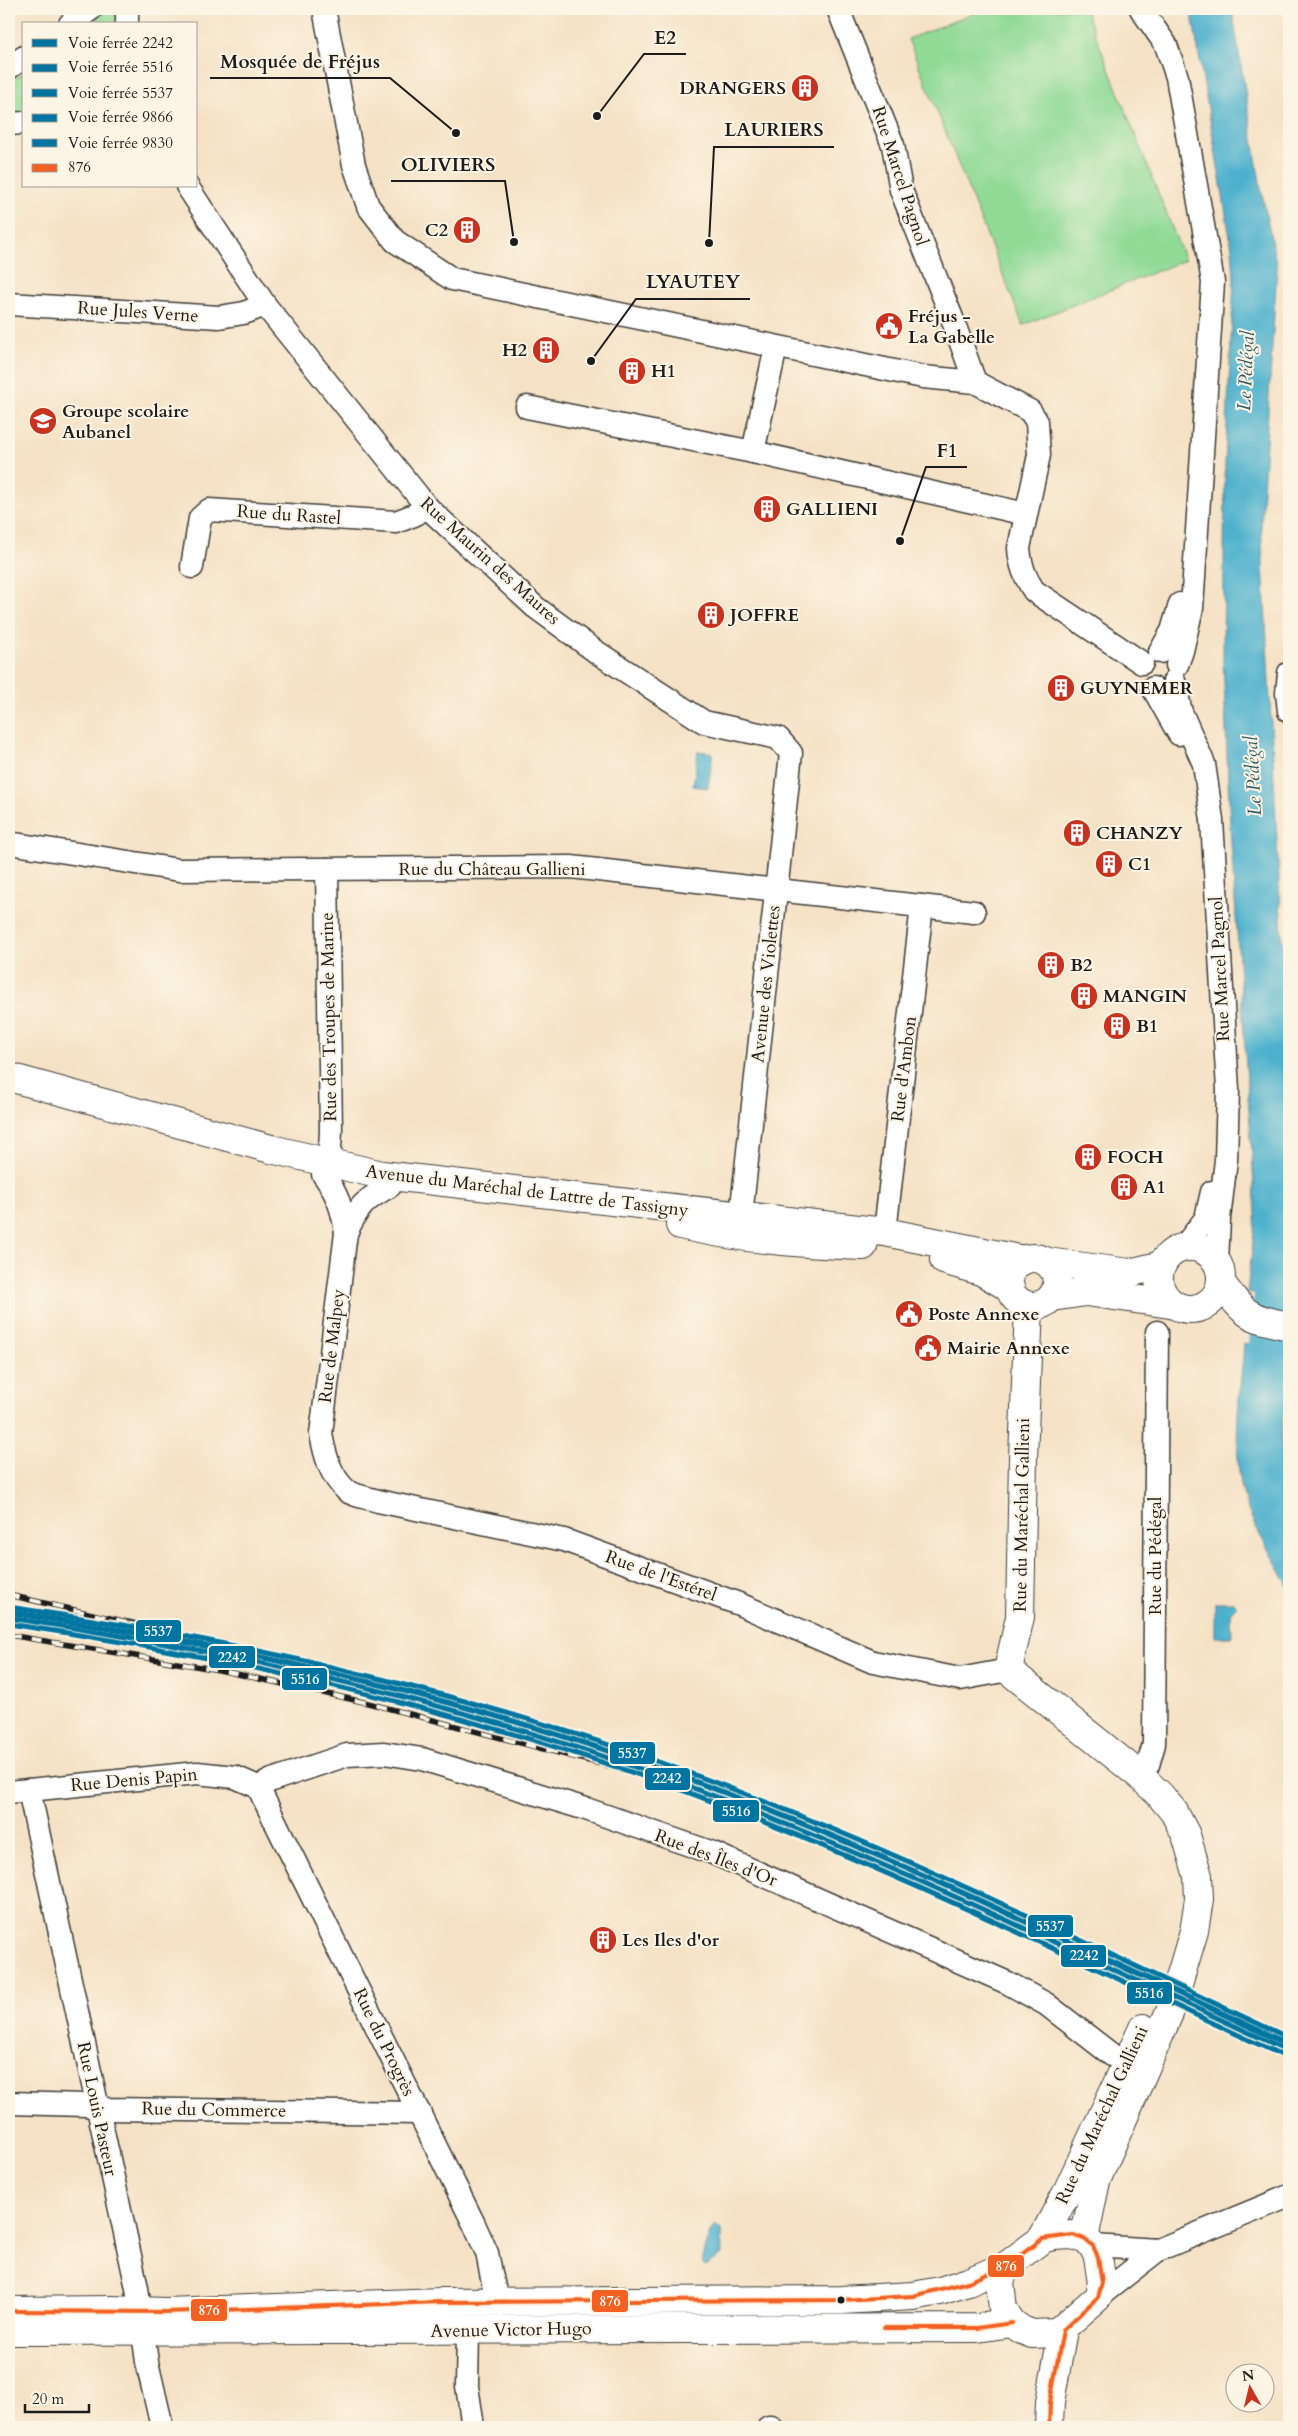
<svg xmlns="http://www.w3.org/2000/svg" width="1298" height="2436" viewBox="0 0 1298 2436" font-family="Cardo,serif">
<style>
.green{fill:#90da96;stroke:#567b59}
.water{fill:#4eb1cd;stroke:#356674}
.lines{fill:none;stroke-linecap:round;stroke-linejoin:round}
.river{stroke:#4eb1cd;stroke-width:39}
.minor-casing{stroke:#3d3a36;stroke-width:25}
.major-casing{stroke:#3d3a36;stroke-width:30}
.minor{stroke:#fff;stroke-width:22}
.major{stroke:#fff;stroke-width:28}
.rail-casing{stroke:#1c1c1c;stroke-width:5.5}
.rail{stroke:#fcf5e5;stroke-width:4;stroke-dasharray:11;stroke-linecap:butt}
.bus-1-casing{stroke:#fcf5e5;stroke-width:8}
.bus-1{stroke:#f26122;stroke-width:4}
.rail-1-casing{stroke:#fcf5e5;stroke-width:9}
.rail-2-casing{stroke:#fcf5e5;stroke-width:9}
.rail-3-casing{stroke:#fcf5e5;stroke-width:9}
.rail-4-casing{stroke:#fcf5e5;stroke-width:9}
.rail-5-casing{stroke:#fcf5e5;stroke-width:9}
.rail-1{stroke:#0075a1;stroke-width:5}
.rail-2{stroke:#0075a1;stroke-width:5}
.rail-3{stroke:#0075a1;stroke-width:5}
.rail-4{stroke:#0075a1;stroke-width:5}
.rail-5{stroke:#0075a1;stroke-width:5}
.bus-dot{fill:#1c1c1c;stroke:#fcf5e5;stroke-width:2}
.labels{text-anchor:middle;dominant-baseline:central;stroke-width:4;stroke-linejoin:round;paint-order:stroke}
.poi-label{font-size:18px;font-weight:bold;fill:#1c1c1c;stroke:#fcf5e5;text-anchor:start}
.street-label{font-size:18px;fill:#1c1c1c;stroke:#fcf5e5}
.water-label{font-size:19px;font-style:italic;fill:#305863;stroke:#fcf5e5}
.leader{fill:none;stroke:#1c1c1c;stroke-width:2}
.callout-dot{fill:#1c1c1c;stroke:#fcf5e5;stroke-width:2}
.callout-label{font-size:19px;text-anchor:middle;font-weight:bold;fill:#1c1c1c;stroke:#fcf5e5;stroke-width:4;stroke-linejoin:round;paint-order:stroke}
.line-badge{stroke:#fcf5e5;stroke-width:2}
.badge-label{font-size:14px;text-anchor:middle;font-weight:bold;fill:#fff}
</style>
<rect width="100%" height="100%" fill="#fcf5e5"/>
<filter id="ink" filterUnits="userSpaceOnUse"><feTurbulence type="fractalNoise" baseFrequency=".02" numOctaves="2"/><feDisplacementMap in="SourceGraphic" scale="10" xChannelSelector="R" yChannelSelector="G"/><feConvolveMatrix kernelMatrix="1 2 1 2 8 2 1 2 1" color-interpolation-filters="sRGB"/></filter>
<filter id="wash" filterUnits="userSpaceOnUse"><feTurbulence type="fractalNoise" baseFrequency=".0096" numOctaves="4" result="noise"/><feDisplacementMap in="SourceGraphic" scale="20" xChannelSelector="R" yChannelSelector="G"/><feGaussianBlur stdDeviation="1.12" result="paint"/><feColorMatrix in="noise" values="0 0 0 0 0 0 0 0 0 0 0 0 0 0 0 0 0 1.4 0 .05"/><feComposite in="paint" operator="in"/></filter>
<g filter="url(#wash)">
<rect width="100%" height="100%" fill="#f5e2c6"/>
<g class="green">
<polygon points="108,9 116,13 117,24 88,24"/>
<polygon points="984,9 1085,9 1185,260 1023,325 908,39"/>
<polygon points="24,73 24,118 9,118 9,82"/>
</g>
<g class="water">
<polygon points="1191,9 1232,9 1261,189 1277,267 1261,523 1289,1078 1289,1303 1247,1292 1256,1215 1230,827 1223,659 1225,463 1234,279 1232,249"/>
<polygon points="698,751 713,753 708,788 693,786"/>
<path d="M1244,1343L1288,1354L1281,1439L1282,1469L1289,1495V1588C1277,1564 1262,1541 1251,1517C1228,1467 1240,1396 1244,1343Z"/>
<polygon points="1215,1602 1233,1602 1237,1606 1231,1612 1232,1637 1215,1637"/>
<path d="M716,2225L721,2230L722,2255L706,2266L703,2265C701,2254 708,2232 716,2225Z"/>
</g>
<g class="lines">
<polyline class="river" points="1269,1402 1268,1349 1278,1247"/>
</g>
</g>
<g filter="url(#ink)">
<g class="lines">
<defs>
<g id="minor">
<path d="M324,9L354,165L368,206L395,241L452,279L923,377L975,382L1030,411L1037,422L1039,455L1019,548C1020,565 1025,577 1034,591L1142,663"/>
<polyline points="838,9 893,145 901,190 952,318 975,382"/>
<polyline points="1141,9 1166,45 1177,77 1213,282 1192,608 1182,651 1177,665"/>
<polyline points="70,24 91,9"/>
<polyline points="127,24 127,9"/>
<polyline points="9,68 24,57"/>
<polyline points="9,124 24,123"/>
<polyline points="187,186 265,305 427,507 535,607 595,651 704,722 778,738 791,753 741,1216"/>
<polyline points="9,304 219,317 244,313 265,305"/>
<polyline points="527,407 753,452 1026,514"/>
<polyline points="753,452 776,347"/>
<polyline points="192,567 200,518 209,510 396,522 414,515 427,507"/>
<polyline points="1160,652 1172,631 1180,604"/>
<polyline points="1289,673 1287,693 1289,711"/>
<polyline points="1174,681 1181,712 1204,764 1212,820 1228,1090 1226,1160 1219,1219 1217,1262"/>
<polyline points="1153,688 1179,734"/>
<polyline points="9,843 179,870 571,867 974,912"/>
<polyline points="327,869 331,1131 329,1164"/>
<path d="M323,1174C337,1193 343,1210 346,1233L321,1434C325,1455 330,1476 347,1491C354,1496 369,1498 378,1501L564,1540L739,1604L873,1662L960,1679L1008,1670"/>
<polyline points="885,1232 922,906"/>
<path d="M346,1233C358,1207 364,1200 390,1186"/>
<polyline points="1183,1248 1206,1218 1212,1192"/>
<polyline points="1139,1775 1148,1765 1154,1744 1157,1332"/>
<polyline points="258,1787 272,1780 347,1755 384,1753 422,1759 586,1809 713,1853 1008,1983 1046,2004 1112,2055 1141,2069"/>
<polyline points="258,1787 474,2224 487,2253 497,2302"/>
<polyline points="29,1790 137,2288 147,2362 162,2427"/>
<polyline points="9,1792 197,1773 235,1777 258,1787"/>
<polyline points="9,2103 86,2105 106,2109 420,2113"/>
<polyline points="1093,2246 1158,2250"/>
<polyline points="1098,2297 1158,2250 1289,2196"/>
<polyline points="468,2331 467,2386 473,2427"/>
<polyline points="769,2427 771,2427"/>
</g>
<g id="major">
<polyline points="9,1077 271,1149 382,1175 885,1232 1024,1260"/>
<path d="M680,1225C740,1239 801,1244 863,1246"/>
<circle cx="1190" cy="1278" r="31"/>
<circle cx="1033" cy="1282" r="24"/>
<polyline points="944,1260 981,1271 1010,1288"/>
<polyline points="1047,1262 1129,1273 1162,1265"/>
<path d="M1221,1283C1247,1317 1248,1317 1289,1326"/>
<polyline points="1052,1297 1086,1292 1170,1304"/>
<polyline points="1029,1306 1023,1458 1020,1617 1008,1670 1139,1775 1160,1795 1174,1812 1186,1835 1198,1876 1199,1899 1194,1931 1170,2011 1096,2181 1084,2239"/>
<polygon points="1073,2235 1084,2239 1093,2246 1098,2257 1102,2283 1098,2297 1057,2333 1032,2334 1022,2330 1012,2323 1003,2309 1000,2281 1006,2266 1042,2239 1053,2236"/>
<polyline points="1042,2239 1066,2194 1143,2028"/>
<polyline points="9,2311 112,2310 165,2312 441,2302 841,2300 913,2296 940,2291 968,2282 1006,2266"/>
<polyline points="9,2331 977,2328 1012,2323"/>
<polyline points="1049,2427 1050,2402 1063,2330"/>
</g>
</defs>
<use href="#minor" class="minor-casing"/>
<use href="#major" class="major-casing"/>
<use href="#minor" class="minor"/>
<use href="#major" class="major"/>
<defs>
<g id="rail">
<polyline points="9,1595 189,1636"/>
<polyline points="9,1635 219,1670 368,1703 646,1776 767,1816"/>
</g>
</defs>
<use href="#rail" class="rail-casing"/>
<use href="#rail" class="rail"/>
<defs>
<g id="bus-1">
<polyline points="9,2311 165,2312 441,2302 841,2300 913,2296 968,2282 1006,2266 1042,2239 1073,2235 1084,2239 1093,2246 1098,2257 1102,2283 1098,2297 1063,2330"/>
<polyline points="884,2328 977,2328 1012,2323"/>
<polyline points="1049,2427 1050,2402 1063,2330"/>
</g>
</defs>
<use href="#bus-1" class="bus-1-casing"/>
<use href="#bus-1" class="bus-1"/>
<defs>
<path id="rail-1" d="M9,1618C237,1651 461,1703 677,1782C887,1859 1086,1958 1289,2051"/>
<path id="rail-2" d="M9,1624C236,1657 460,1709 676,1788C885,1865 1084,1964 1286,2057"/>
<path id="rail-3" d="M9,1607C239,1640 465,1691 684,1771C891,1846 1089,1945 1289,2038"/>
<path id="rail-4" d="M10,1612C238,1645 461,1697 678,1775C887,1851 1087,1951 1289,2044"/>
<path id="rail-5" d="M9,1613C238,1646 464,1697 682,1777C889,1853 1087,1951 1286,2044"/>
</defs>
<use href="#rail-1" class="rail-1-casing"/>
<use href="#rail-2" class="rail-2-casing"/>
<use href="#rail-3" class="rail-3-casing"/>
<use href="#rail-4" class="rail-4-casing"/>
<use href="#rail-5" class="rail-5-casing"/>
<use href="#rail-1" class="rail-1"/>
<use href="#rail-2" class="rail-2"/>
<use href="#rail-3" class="rail-3"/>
<use href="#rail-4" class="rail-4"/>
<use href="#rail-5" class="rail-5"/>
</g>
</g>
<defs>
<symbol id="building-disc" viewBox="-11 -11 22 22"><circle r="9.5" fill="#c8321e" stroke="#fcf5e5"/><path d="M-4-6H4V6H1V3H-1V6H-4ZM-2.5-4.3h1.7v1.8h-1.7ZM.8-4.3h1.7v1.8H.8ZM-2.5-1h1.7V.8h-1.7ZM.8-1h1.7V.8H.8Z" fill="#fff"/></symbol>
<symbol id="civic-disc" viewBox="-11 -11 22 22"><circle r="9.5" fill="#c8321e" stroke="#fcf5e5"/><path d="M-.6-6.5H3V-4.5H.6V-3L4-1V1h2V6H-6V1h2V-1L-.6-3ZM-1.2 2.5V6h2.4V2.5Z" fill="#fff"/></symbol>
<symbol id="school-disc" viewBox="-11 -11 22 22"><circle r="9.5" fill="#c8321e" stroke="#fcf5e5"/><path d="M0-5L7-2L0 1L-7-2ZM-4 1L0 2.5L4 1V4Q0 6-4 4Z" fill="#fff"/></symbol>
</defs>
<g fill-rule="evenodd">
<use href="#building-disc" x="789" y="72" width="32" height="32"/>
<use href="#building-disc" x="451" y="214" width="32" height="32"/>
<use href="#civic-disc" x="873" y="310" width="32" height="32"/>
<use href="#building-disc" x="530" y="334" width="32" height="32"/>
<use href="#building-disc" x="616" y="355" width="32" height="32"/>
<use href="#school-disc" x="27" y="405" width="32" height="32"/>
<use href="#building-disc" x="751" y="493" width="32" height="32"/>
<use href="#building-disc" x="695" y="599" width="32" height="32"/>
<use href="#building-disc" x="1045" y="672" width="32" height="32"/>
<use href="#building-disc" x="1061" y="817" width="32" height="32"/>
<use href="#building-disc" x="1093" y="848" width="32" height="32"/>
<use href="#building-disc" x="1035" y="949" width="32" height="32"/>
<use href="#building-disc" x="1068" y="980" width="32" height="32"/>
<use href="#building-disc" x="1101" y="1010" width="32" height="32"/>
<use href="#building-disc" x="1072" y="1141" width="32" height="32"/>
<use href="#building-disc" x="1108" y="1171" width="32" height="32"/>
<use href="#civic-disc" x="893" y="1298" width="32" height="32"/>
<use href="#civic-disc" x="912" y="1332" width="32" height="32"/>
<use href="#building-disc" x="587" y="1924" width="32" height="32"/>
</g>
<circle class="bus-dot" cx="841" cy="2300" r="4.5"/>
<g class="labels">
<g class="poi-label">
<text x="786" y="88" text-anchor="end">DRANGERS</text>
<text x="448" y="230" text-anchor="end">C2</text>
<text x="908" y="316">Fréjus -<tspan x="908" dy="21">La Gabelle</tspan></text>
<text x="527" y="350" text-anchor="end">H2</text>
<text x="651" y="371">H1</text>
<text x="62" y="411">Groupe scolaire<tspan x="62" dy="21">Aubanel</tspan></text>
<text x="786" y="509">GALLIENI</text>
<text x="730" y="615">JOFFRE</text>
<text x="1080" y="688">GUYNEMER</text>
<text x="1096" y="833">CHANZY</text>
<text x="1128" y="864">C1</text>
<text x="1070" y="965">B2</text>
<text x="1103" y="996">MANGIN</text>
<text x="1136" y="1026">B1</text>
<text x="1107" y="1157">FOCH</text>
<text x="1143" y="1187">A1</text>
<text x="928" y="1314">Poste Annexe</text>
<text x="947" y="1348">Mairie Annexe</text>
<text x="622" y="1940">Les Iles d'or</text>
</g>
<g class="street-label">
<text transform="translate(900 176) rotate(72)">Rue Marcel Pagnol</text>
<text transform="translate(138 312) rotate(4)">Rue Jules Verne</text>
<text transform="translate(289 515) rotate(4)">Rue du Rastel</text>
<text transform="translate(490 561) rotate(42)">Rue Maurin des Maures</text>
<text x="492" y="869">Rue du Château Gallieni</text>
<text transform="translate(1220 969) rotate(-93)">Rue Marcel Pagnol</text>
<text transform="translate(766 984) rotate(-84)">Avenue des Violettes</text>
<text transform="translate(329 1017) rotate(-91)">Rue des Troupes de Marine</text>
<text transform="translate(904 1069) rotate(-83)">Rue d'Ambon</text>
<text transform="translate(527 1191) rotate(7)">Avenue du Maréchal de Lattre de Tassigny</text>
<text transform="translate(332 1346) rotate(-83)">Rue de Malpey</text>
<text transform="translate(1022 1515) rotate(-89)">Rue du Maréchal Gallieni</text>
<text transform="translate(1155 1556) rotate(-90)">Rue du Pédégal</text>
<text transform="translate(661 1576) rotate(20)">Rue de l'Estérel</text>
<text transform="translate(134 1780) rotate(-5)">Rue Denis Papin</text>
<text transform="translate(716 1858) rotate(21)">Rue des Îles d'Or</text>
<text transform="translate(384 2042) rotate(64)">Rue du Progrès</text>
<text transform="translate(97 2109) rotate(78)">Rue Louis Pasteur</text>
<text transform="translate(214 2110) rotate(1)">Rue du Commerce</text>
<text transform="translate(1102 2115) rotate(-65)">Rue du Maréchal Gallieni</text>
<text transform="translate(511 2330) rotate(-1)">Avenue Victor Hugo</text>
</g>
<g class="water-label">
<text transform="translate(1246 371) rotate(-87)">Le Pédégal</text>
<text transform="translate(1253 776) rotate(-93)">Le Pédégal</text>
</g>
</g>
<path class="leader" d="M597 116L644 54H686M456 133L390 78H210M709 243L714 147H834M514 242L505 181H391M591 361L636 299H750M900 541L926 467H967"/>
<g class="callout-dot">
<circle cx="597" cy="116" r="5"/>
<circle cx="456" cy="133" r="5"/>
<circle cx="709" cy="243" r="5"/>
<circle cx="514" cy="242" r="5"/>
<circle cx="591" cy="361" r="5"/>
<circle cx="900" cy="541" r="5"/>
</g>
<g class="callout-label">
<text x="665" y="44">E2</text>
<text x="300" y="68">Mosquée de Fréjus</text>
<text x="774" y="136">LAURIERS</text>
<text x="448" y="171">OLIVIERS</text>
<text x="693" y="288">LYAUTEY</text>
<text x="947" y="457">F1</text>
</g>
<g class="line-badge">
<rect x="135" y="1619" width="47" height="24" rx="5" fill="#0075a1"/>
<rect x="208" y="1645" width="48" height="24" rx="5" fill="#0075a1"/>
<rect x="281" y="1667" width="47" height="24" rx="5" fill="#0075a1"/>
<rect x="609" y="1741" width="47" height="24" rx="5" fill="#0075a1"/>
<rect x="644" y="1767" width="47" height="24" rx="5" fill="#0075a1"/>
<rect x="712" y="1799" width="48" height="24" rx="5" fill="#0075a1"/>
<rect x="1027" y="1914" width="47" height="24" rx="5" fill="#0075a1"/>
<rect x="1060" y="1944" width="47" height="24" rx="5" fill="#0075a1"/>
<rect x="1126" y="1981" width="47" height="24" rx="5" fill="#0075a1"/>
<rect x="987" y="2254" width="38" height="24" rx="5" fill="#f26122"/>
<rect x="591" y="2289" width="38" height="24" rx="5" fill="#f26122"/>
<rect x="190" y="2298" width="38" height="24" rx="5" fill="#f26122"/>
</g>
<g class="badge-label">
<text x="158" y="1636">5537</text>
<text x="232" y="1662">2242</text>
<text x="305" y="1684">5516</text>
<text x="632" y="1758">5537</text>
<text x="667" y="1783">2242</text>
<text x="736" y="1816">5516</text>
<text x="1050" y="1931">5537</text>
<text x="1084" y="1960">2242</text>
<text x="1149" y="1998">5516</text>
<text x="1006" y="2271">876</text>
<text x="610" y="2306">876</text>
<text x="209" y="2315">876</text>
</g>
<rect width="1298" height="2436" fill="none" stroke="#fcf5e5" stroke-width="30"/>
<rect x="22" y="22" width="175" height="165" fill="#fcf5e5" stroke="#a29e95"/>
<rect x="32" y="39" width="25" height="8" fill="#0075a1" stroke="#a29e95"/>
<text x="68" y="48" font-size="15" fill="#1c1c1c">Voie ferrée 2242</text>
<rect x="32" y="64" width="25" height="8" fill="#0075a1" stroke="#a29e95"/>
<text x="68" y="72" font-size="15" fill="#1c1c1c">Voie ferrée 5516</text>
<rect x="32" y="89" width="25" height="8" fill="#0075a1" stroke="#a29e95"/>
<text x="68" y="98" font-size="15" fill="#1c1c1c">Voie ferrée 5537</text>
<rect x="32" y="114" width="25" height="8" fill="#0075a1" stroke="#a29e95"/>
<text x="68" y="122" font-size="15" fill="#1c1c1c">Voie ferrée 9866</text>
<rect x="32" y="139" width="25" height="8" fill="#0075a1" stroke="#a29e95"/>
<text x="68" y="148" font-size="15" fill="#1c1c1c">Voie ferrée 9830</text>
<rect x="32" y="164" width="25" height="8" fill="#f26122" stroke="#a29e95"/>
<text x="68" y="172" font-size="15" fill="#1c1c1c">876</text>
<g transform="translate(1250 2388) rotate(352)"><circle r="24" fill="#fcf5e5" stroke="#a29e95"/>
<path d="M0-4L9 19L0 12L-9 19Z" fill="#c8321e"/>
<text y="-8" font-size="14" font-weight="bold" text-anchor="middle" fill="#1c1c1c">N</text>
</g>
<path d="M25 2404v8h64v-8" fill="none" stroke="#1c1c1c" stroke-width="2.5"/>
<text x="32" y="2404" font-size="15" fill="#1c1c1c" stroke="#fcf5e5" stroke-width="4" paint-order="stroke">20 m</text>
</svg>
